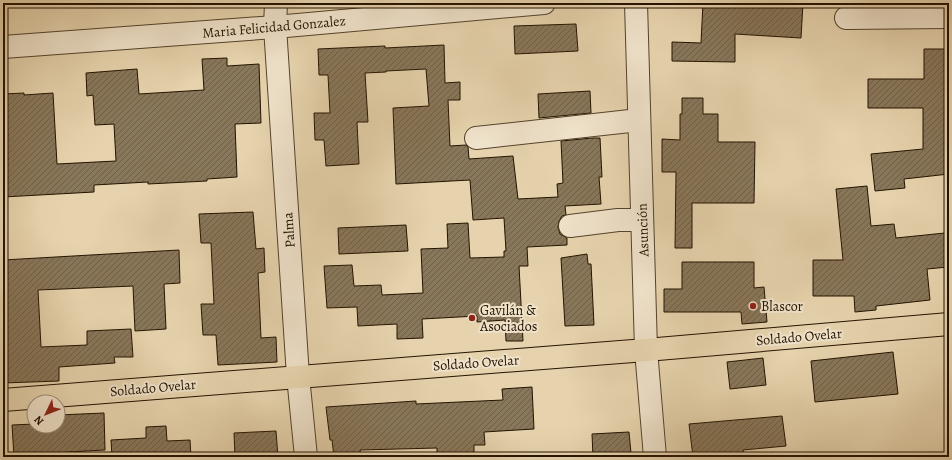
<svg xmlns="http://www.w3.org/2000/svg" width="952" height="460" viewBox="0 0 952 460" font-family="Alegreya,serif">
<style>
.building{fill:url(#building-hatch);stroke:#231300}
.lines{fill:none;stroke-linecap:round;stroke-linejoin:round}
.minor-casing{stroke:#54432b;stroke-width:24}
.major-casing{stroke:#231300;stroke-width:24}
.minor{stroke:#efe2ca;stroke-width:22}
.major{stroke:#e6d3ad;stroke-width:22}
.poi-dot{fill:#8f2418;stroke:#efe2ca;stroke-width:1.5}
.labels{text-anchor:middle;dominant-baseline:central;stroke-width:4;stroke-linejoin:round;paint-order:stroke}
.street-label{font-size:14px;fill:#231300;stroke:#efe2ca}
.poi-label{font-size:14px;fill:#231300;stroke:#efe2ca;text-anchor:start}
</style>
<defs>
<pattern id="building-hatch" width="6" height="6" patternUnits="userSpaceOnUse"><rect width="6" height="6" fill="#88775a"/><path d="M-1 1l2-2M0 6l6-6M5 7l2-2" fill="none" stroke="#6f6048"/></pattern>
</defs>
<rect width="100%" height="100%" fill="#e6d3ad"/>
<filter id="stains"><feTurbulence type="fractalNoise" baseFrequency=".005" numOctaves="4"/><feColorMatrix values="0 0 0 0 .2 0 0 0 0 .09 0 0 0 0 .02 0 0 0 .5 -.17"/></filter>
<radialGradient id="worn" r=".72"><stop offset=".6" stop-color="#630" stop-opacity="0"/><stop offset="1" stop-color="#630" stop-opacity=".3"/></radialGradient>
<g class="building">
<polygon points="703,3 803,3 801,38 735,34 735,62 672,61 672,42 701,43"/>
<polygon points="576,24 578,51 515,54 514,26"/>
<polygon points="444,45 445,83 460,82 460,100 448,100 450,146 466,145 468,147 469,159 513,156 518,199 558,197 557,184 563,183 561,141 592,138 600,138 602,177 599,177 601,204 565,206 566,215 562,216 559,221 558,227 560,234 567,238 567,245 527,247 528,266 519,266 523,341 506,341 505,320 477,322 477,316 422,319 423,338 397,339 397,324 358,326 357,307 327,308 324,266 352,265 354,286 381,285 382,295 423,293 421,249 448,248 447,224 468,223 470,258 504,257 504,251 506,251 504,218 473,220 470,180 396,184 393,108 429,106 426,69 386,71 386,72 365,73 368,122 357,122 359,164 326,166 324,140 315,140 314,113 330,113 328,75 319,75 318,49 385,46 385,48"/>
<polygon points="924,49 949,49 949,174 904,179 905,188 875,191 871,154 923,149 923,108 868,108 868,79 924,79"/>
<polygon points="227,58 227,66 259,64 261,123 235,124 237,177 207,179 207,181 148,184 148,182 94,185 94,192 3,197 3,94 24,93 24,95 53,93 57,164 116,161 114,124 95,125 93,95 87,96 86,73 137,69 139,94 204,90 202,59"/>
<polygon points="590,91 591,113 539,118 538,94"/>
<polygon points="682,98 703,98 703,114 718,114 718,142 755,142 754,203 692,203 692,248 675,248 676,172 662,172 662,139 680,140 680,114 682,114"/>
<polygon points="867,186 871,226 894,224 896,238 945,233 948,267 927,269 930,300 876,306 876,310 855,312 854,296 813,296 813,260 843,260 836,189"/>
<polygon points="253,212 256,249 264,248 265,272 258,273 261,338 276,337 277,362 218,365 216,335 203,335 201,304 214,304 211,243 201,243 199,214"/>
<polygon points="406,225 408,251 339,254 338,228"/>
<polygon points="179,250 180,283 164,284 166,329 135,331 133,286 38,290 41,347 87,345 87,331 131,329 133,357 114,357 115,363 59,367 59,381 3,383 3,260"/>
<polygon points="587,254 588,264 591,264 594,325 565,326 561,258"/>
<polygon points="682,262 754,262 754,288 764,287 767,322 742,324 741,312 664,312 664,289 682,289"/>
<polygon points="893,352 898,394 815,402 811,361"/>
<polygon points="763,358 766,385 730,389 727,362"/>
<polygon points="532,387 534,429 484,432 485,445 474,445 474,457 437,457 437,448 360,450 361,457 334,457 332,440 330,440 326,407 416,401 416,404 503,400 502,389"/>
<polygon points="104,413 105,450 67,452 67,457 14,457 12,425 34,424 34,426 58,426 58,415"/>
<polygon points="782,416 786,446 743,450 744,457 693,457 689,424"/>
<polygon points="166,426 167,441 190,440 191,457 112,457 111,440 146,438 146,427"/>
<polygon points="276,431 278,457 235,457 234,433"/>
<polygon points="629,432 631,453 619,453 619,457 593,457 592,434"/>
</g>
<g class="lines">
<defs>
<g id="minor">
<polyline points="276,3 275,27 298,376 306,457"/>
<polyline points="636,3 646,350 655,457"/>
<polyline points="846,18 949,17"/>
<polyline points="3,47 275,27 544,3"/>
<polyline points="476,138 639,120"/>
<polyline points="570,226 618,220 642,220"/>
</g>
<polyline id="major" points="3,400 646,350 949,324"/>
</defs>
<use href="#minor" class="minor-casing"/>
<use href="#major" class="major-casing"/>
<use href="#minor" class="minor"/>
<use href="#major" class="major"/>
</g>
<g class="poi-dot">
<circle cx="753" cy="306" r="4"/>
<circle cx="472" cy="318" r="4"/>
</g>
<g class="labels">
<g class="street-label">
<text transform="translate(274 27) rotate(-5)">Maria Felicidad Gonzalez</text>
<text transform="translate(289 230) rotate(-94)">Palma</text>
<text transform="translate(643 230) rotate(-92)">Asunción</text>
<text transform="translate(799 337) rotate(-5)">Soldado Ovelar</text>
<text transform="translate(476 363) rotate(-4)">Soldado Ovelar</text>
<text transform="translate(153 388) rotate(-5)">Soldado Ovelar</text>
</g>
<g class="poi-label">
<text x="761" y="306">Blascor</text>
<text x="480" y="310">Gavilán &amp;<tspan x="480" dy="16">Asociados</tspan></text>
</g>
</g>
<rect width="952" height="460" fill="none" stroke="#e6d3ad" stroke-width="16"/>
<rect x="4" y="4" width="944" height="452" fill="none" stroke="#231300" stroke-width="2"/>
<rect x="8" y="8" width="936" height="444" fill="none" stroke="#231300"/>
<g transform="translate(46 414) rotate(227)"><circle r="19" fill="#efe2ca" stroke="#9d8f79"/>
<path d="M0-3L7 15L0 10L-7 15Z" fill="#8f2418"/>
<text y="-6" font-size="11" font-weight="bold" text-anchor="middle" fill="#231300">N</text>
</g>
<rect width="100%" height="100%" filter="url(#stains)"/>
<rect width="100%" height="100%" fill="url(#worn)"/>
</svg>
